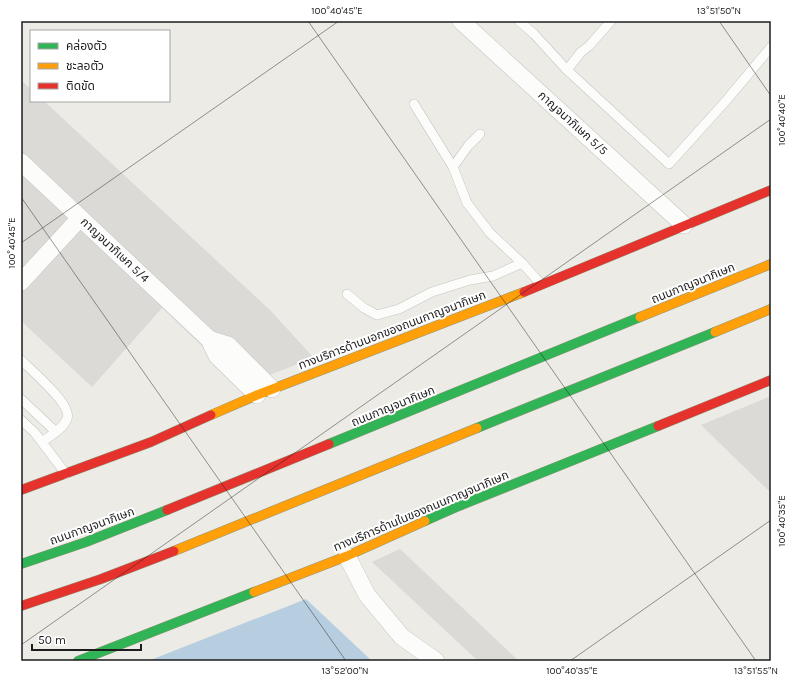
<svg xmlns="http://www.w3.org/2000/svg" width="792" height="682" viewBox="0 0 792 682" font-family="Karla,'Noto Sans Thai',sans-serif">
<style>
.residential{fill:#dbdad7}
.water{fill:#b7cee1}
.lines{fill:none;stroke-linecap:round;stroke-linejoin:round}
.lane-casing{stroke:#c4c4c1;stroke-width:10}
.street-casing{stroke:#c4c4c1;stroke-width:18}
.fast-casing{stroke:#8e967c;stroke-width:10}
.slow-casing{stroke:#8e967c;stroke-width:10}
.jam-casing{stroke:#8e967c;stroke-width:10}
.lane{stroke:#fcfcfb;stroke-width:9}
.street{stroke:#fcfcfb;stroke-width:17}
.fast{stroke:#30b455;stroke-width:9}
.slow{stroke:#ff9f0a;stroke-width:9}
.jam{stroke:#e5322d;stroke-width:9}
.ticks{fill:none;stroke:#1d1d1d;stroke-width:1;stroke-opacity:0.45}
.labels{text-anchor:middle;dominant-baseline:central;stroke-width:4;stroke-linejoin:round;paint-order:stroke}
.street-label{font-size:12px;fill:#1d1d1d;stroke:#fff}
.neatline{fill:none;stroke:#1d1d1d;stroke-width:1.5}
.ticks-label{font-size:10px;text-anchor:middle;fill:#1d1d1d}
</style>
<rect width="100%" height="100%" fill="#ecebe5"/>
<g class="residential">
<polygon points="21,80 31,89 31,101 44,101 270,310 314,358 243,385 162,308 92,387 21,321"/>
<polygon points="771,396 771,493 701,425"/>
<polygon points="400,549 519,661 478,661 372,562"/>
</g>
<polygon class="water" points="306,599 372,661 148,661"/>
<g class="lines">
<defs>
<g id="lane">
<polyline points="519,21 534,34 567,70 581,52 589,46 611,21"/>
<polyline points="567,70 669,164 725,102 771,47"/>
<polyline points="414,104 453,167 467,203 490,233 522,263 541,284"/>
<polyline points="453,167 468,146 480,134"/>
<polyline points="347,294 364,308 377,315 399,309 432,292 470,280 493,276 522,263"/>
<path d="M21,360C31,370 73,405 67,419C63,429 51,435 42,442"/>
<polyline points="21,399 56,432"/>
<polyline points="21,420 35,433 66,474"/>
</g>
<g id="street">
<polyline points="461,21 684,225"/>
<polyline points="21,162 209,339 217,356 257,395"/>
<polyline points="21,282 80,218"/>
<polyline points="209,339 228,345 272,389"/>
<polyline points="347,556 367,595 402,637 436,661"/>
</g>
<g id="fast">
<polyline points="477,428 715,332"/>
<polyline points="329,444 640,317"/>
<polyline points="425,521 459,506 658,426"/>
<polyline points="21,564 86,542 167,510"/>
<polyline points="78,661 254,592"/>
</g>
<g id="slow">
<polyline points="640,317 771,264"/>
<polyline points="715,332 771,309"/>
<polyline points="211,415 257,395 524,292"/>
<polyline points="174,551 477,428"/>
<polyline points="254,592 347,556 425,521"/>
</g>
<g id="jam">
<polyline points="524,292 771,190"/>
<polyline points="658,426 771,380"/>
<polyline points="21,490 151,442 211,415"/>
<polyline points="167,510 329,444"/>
<polyline points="21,606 101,579 174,551"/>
</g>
</defs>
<use href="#lane" class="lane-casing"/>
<use href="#street" class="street-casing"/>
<use href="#fast" class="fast-casing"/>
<use href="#slow" class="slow-casing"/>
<use href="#jam" class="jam-casing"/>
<use href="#lane" class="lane"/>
<use href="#street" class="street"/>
<use href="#fast" class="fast"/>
<use href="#slow" class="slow"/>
<use href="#jam" class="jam"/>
</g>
<path class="ticks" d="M308,21L756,661M719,21L771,96M21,197L346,661M21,243L339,21M21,645L771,119M570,661L771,520"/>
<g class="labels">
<g class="street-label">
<text transform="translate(573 123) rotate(42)">กาญจนาภิเษก 5/5</text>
<text transform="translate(115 250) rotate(43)">กาญจนาภิเษก 5/4</text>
<text transform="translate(693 283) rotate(-22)">ถนนกาญจนาภิเษก</text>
<text transform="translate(392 330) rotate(-21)">ทางบริการด้านนอกของถนนกาญจนาภิเษก</text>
<text transform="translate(393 406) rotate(-22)">ถนนกาญจนาภิเษก</text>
<text transform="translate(421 511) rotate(-23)">ทางบริการด้านในของถนนกาญจนาภิเษก</text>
<text transform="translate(92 526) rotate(-20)">ถนนกาญจนาภิเษก</text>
</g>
</g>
<rect width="792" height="682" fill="none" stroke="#ffffff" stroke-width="44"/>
<rect x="30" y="30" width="140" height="72" fill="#ffffff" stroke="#a5a5a5"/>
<rect x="38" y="43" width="20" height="6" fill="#30b455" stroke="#a5a5a5"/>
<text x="66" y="50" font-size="12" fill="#1d1d1d">คล่องตัว</text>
<rect x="38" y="63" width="20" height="6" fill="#ff9f0a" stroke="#a5a5a5"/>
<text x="66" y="70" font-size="12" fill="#1d1d1d">ชะลอตัว</text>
<rect x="38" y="83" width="20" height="6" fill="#e5322d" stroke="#a5a5a5"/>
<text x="66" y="90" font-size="12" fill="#1d1d1d">ติดขัด</text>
<path d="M32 644v6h109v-6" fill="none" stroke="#1d1d1d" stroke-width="2"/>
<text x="38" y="644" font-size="12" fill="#1d1d1d" stroke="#ffffff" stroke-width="3" paint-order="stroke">50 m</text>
<rect x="22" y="22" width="748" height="638" class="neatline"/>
<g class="ticks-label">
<text x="337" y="14">100°40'45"E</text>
<text x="719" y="14">13°51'50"N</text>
<text transform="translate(781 120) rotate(-90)" y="4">100°40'40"E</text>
<text transform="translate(11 243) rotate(-90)" y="4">100°40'45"E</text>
<text transform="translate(781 521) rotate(-90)" y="4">100°40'35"E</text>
<text x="345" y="674">13°52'00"N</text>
<text x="572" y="674">100°40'35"E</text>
<text x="756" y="674">13°51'55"N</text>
</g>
</svg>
